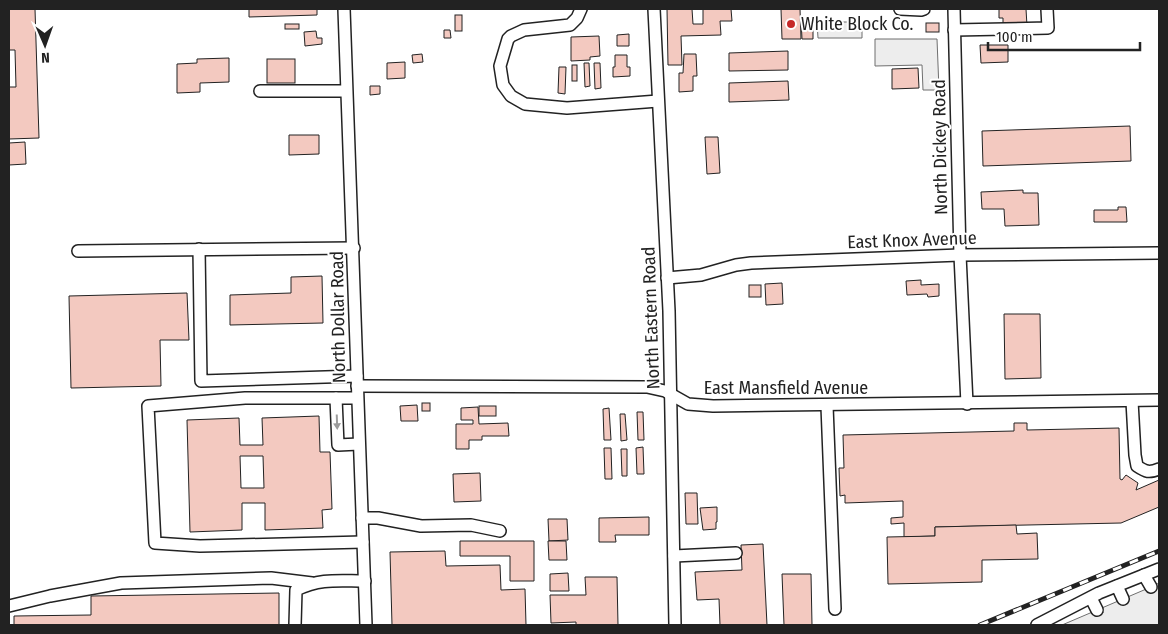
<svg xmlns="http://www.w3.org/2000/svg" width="1168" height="634" viewBox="0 0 1168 634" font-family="'Fira Sans Condensed',sans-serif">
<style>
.parking{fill:#ededed;stroke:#6f6f6f}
.building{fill:#f3c9c0;stroke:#222;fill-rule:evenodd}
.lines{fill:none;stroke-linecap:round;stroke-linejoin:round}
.minor-casing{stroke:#222;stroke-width:14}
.minor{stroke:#fff;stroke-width:11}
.rail-casing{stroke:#222;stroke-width:5}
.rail{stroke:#fff;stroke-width:3;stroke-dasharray:9;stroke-linecap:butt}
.oneway{fill:#9c9c9c}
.poi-dot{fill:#c62828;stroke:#fff;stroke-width:2}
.labels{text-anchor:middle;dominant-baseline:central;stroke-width:4;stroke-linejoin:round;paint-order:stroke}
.poi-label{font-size:18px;fill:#222;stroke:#fff;text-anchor:start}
.street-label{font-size:18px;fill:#222;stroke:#fff}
</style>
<rect width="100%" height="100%" fill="#fff"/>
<g class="parking">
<polygon points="817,22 862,22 862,38 818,38"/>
<polygon points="875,39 937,39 939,90 923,90 922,65 875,66"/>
<polygon points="1159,583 1159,625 1062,625 1151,587"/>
</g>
<g class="building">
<polygon points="9,9 35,9 39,138 9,139 9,87 16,87 15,50 9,50"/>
<polygon points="249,9 317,9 317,15 249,17"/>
<polygon points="667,9 692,9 693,24 703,24 703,9 731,9 732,21 720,21 721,35 681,36 682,65 668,65"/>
<polygon points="781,9 800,9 801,39 782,39"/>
<polygon points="999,9 1026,9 1027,26 1003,27 1003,18 999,18"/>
<rect x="455" y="15" width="7" height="16"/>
<polygon points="801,19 813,19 813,39 802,39"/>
<rect x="926" y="23" width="13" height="9"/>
<rect x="285" y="24" width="14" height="5"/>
<polygon points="444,30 450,30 451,38 444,38"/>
<polygon points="316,31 317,38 322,38 322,44 305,46 304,32"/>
<polygon points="629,34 629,46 617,46 617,35"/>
<polygon points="599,36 600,56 590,57 590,60 571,61 571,37"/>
<polygon points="980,45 1008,45 1008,62 981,63"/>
<polygon points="788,51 788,70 729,71 729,53"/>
<polygon points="422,54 423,62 413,63 412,55"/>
<polygon points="684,54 696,54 697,76 693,76 693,91 679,92 679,73 683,73"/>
<polygon points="615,55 627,55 627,67 630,67 630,76 613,77 613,67 615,67"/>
<polygon points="229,58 229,82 200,83 200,92 177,93 177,64 197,63 197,59"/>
<rect x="267" y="59" width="28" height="24"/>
<polygon points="405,62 405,78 387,79 387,63"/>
<polygon points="584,63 589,63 590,86 585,87"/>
<polygon points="594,63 600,63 601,88 595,89"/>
<rect x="572" y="65" width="5" height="16"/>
<polygon points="559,67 566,67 565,94 558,93"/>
<polygon points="918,68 919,88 892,89 892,69"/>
<polygon points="788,81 789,100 729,102 729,83"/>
<polygon points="370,86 380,86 380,94 370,95"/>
<polygon points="1130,126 1131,161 983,166 982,131"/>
<polygon points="289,135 319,135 319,154 289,155"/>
<polygon points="705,137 718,137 720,173 707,174"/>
<polygon points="25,142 26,164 9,165 9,143"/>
<polygon points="1023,190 1023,193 1038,193 1039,225 1005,226 1004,209 982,209 981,192"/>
<polygon points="1118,207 1126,207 1127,222 1094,222 1094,210 1118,210"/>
<polygon points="322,276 323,323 230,325 230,295 291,293 291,277"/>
<polygon points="921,280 921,285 939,284 939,296 928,297 927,294 907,295 906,281"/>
<polygon points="782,283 783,304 766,305 765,284"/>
<rect x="749" y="285" width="12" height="12"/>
<polygon points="187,293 189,340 160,340 161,386 71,388 69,296"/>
<polygon points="1004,314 1040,314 1041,378 1005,379"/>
<rect x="422" y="403" width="8" height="8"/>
<polygon points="417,405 418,421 401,421 400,406"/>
<rect x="479" y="406" width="17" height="10"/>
<polygon points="478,407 479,424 508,423 509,436 482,436 482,440 469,440 469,449 456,449 456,424 473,424 473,420 461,420 461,408"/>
<polygon points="609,408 611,440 604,440 603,409"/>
<polygon points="637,412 643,412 644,440 638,440"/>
<polygon points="620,414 625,414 627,440 621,441"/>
<path d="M319,416L320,452H330L332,509L322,510L323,528L265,530V503H242V530L190,532L187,420L239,418L240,445H263L262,418ZM240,456H263L264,488H241Z"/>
<polygon points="1014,423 1027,423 1027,430 1119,428 1120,479 1122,480 1126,475 1138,483 1136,490 1159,480 1159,507 1121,523 935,527 935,536 904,537 904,523 891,524 891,518 903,517 903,501 845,503 845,495 840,496 839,468 844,468 843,435 1014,431"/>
<polygon points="643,447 644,474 637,474 636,448"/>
<polygon points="604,448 611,448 612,479 605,479"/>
<polygon points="621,449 627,449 627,476 622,476"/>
<polygon points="480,473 481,501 454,502 453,474"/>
<polygon points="685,493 697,493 698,524 686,524"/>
<polygon points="717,507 717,522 716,522 716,529 703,530 700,508"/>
<polygon points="649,517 649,535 615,535 616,542 599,542 599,518"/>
<polygon points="548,519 567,519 568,540 549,541"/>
<polygon points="1016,525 1017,534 1037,533 1038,559 982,560 982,582 888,584 887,537 935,536 935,527"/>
<polygon points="460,541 534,541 534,581 510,581 510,556 460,556"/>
<polygon points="548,541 566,541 567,560 549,560"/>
<polygon points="763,544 767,625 720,625 719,599 697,600 695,572 742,570 741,545"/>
<polygon points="445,551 446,566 500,565 501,590 525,589 526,625 392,625 390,552"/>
<polygon points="568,573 569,591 550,591 550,574"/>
<polygon points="782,574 811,574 812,625 784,625"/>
<polygon points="585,577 617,577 618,625 576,625 576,622 551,623 550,595 586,595"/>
<polygon points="279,593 279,625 14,625 14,616 91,615 91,596"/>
</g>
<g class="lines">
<defs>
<g id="minor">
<polyline points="344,9 366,625"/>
<polyline points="581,9 577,18 570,25 524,30 511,36 508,39 500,66 503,85 511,96 525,104 567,108 658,101"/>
<polyline points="654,9 669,311 675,625"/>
<polyline points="900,9 921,10 924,9"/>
<polyline points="954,9 960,255 967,404"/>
<polyline points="954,30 1048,28 1047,9"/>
<polyline points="260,91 346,91"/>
<polyline points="199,249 201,381 357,376"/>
<polyline points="78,251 354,248"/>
<polyline points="667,278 701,275 736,265 751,263 960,255 1159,253"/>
<polyline points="357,386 647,387 665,391 688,404 713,406 1159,400"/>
<polyline points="336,398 245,398 148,406 155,543 200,546 363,542"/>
<polyline points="357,398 336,398 338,445 359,444"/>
<path d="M1132,401L1135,455L1137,466C1146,472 1149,473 1159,469"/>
<polyline points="827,406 835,609"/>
<polyline points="362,518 378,518 421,526 471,525 500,531"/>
<polyline points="674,556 736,553"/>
<polyline points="1144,575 1151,587"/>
<polyline points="1117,586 1123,599"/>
<polyline points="1091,598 1097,610"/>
<polyline points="9,606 50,596 121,583 271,578 312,583"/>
<path d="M295,625L296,590C321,578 338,581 365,581"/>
<polyline points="1037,625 1099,593 1159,569"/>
</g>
</defs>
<use href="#minor" class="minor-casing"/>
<use href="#minor" class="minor"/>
<defs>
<polyline id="rail" points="980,625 1159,551"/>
</defs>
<use href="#rail" class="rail-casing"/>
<use href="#rail" class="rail"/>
</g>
<defs><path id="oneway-solid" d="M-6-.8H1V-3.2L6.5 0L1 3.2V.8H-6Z" transform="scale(1.25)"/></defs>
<use class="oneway" href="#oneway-solid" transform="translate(337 422) rotate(88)"/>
<circle class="poi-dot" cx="791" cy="24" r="5"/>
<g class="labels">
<g class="poi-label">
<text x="801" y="24">White Block Co.</text>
</g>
<g class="street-label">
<text transform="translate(940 147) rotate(-91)">North Dickey Road</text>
<text transform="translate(912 240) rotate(-2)">East Knox Avenue</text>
<text transform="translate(338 317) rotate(-91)">North Dollar Road</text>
<text transform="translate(651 318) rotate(-92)">North Eastern Road</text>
<text x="786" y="388">East Mansfield Avenue</text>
</g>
</g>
<rect width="1168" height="634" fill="none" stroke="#222222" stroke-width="20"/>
<g transform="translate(45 45) rotate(178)" stroke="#ffffff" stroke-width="4" paint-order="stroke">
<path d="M0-4L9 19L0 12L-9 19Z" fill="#222222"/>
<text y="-8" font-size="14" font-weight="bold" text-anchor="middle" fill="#222222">N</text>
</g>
<path d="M988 42v8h152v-8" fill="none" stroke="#222222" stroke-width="2.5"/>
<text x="996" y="42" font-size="15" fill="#222222" stroke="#ffffff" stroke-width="4" paint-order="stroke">100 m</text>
</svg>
